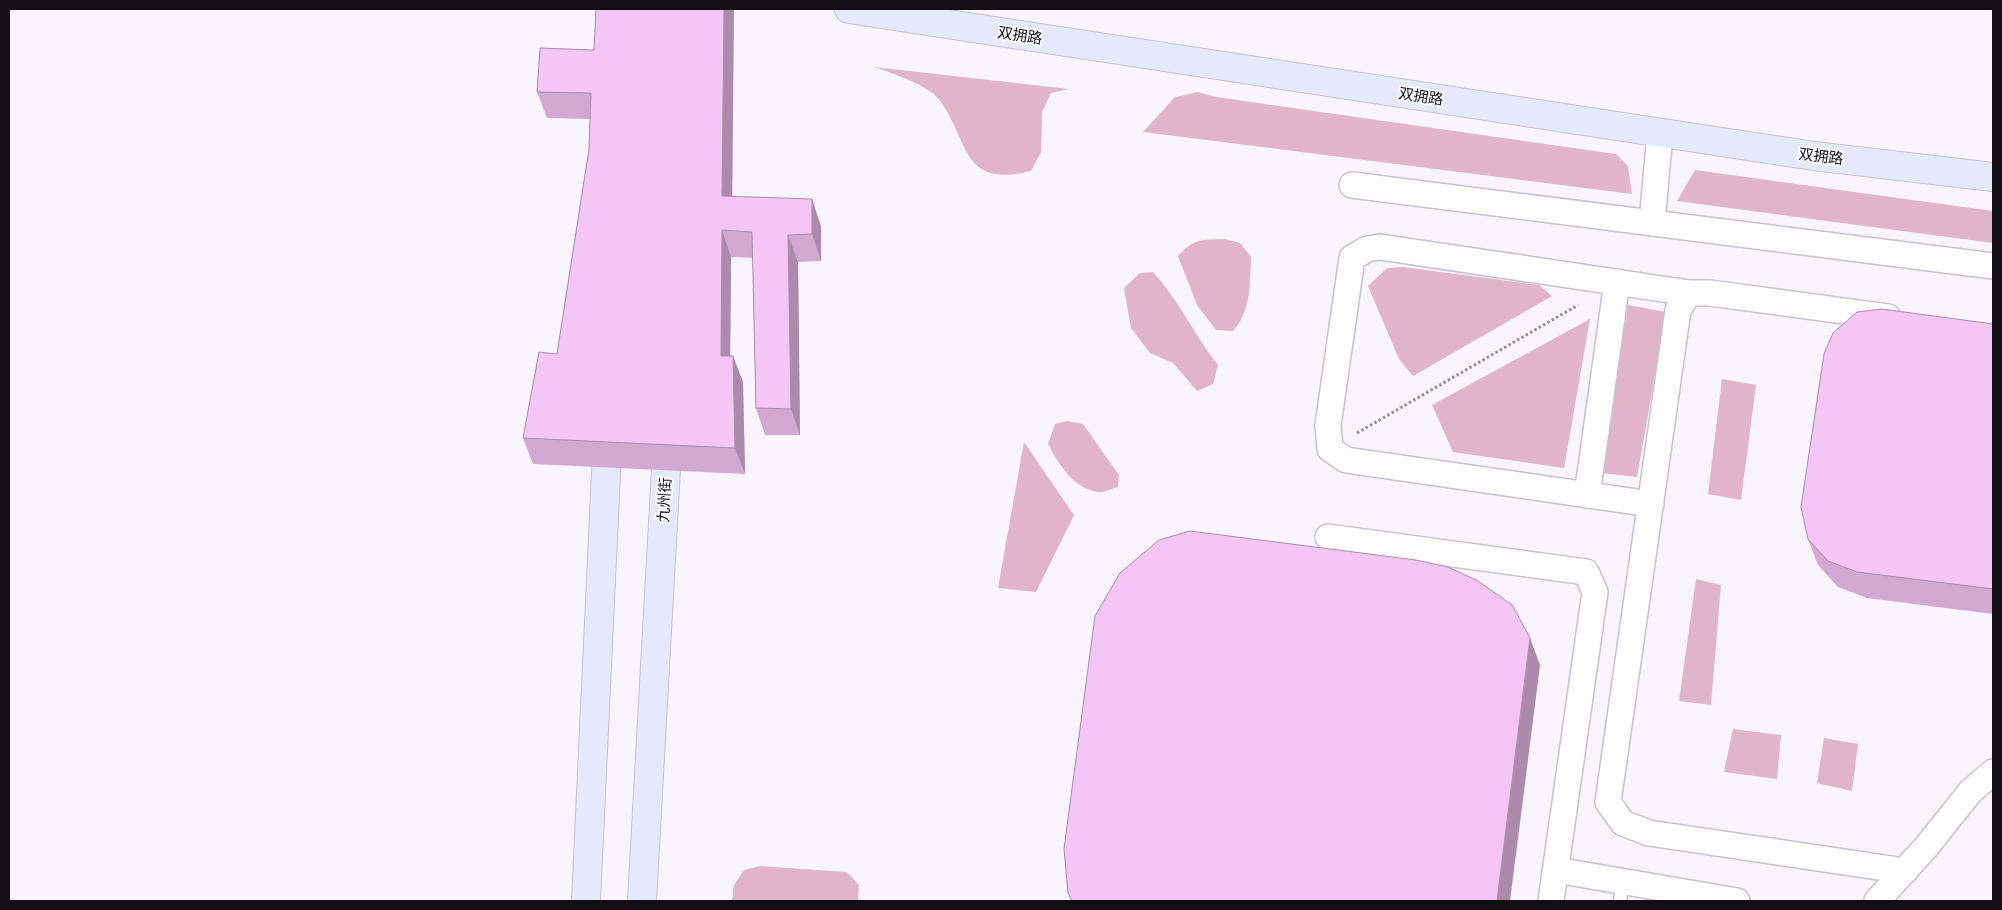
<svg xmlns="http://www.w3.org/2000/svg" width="2002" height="910" viewBox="0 0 2002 910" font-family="Merriweather,'Noto Sans SC',serif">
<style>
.green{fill:#e1b4c9}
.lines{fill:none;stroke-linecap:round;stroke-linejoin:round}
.lane-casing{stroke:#c6c2cd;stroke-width:15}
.street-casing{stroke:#c6c2cd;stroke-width:28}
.secondary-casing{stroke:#c6c2cd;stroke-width:30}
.path{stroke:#918f96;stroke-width:3;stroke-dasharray:2.5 2.5;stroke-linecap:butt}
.lane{stroke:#fff;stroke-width:12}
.street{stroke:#fff;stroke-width:25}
.secondary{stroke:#e6e9fd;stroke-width:28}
.wall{fill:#d3a9d4}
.shaded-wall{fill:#ac8aac}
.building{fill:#f5c5f6;stroke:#ac8aac}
.labels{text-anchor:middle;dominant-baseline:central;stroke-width:4;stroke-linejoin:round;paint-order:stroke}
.street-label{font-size:15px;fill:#110f13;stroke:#fff}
</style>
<rect width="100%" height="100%" fill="#f8f5ff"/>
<g class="green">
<path d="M874,67L1069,89L1051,93L1042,112L1041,152L1031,171C962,188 970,144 941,102C931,86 892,73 874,67Z"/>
<polygon points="1198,92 1216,97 1616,154 1628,166 1632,194 1143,132 1175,97"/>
<polygon points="1695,170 1993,211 1993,243 1677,201"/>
<path d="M1225,239L1240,243L1251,257C1250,283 1251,311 1233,331L1216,330L1197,305L1178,256C1194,238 1202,240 1225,239Z"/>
<polygon points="1403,267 1539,285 1552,296 1413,376 1399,359 1368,286 1387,268"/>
<path d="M1153,272C1179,300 1194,335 1218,365L1213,384L1197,391L1173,363L1150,353L1131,328L1124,288L1140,273Z"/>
<polygon points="1628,305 1666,312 1637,477 1601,473"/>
<polygon points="1590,319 1564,468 1453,452 1432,405"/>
<polygon points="1722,379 1756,385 1741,500 1708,494"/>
<path d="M1067,421L1083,424L1119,475L1118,487C1112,488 1104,493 1099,492C1073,489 1059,464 1048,444L1055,424Z"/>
<polygon points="1024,442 1074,515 1036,592 998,588"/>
<polygon points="1696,579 1721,585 1711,705 1679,701"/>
<polygon points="1733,729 1781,735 1777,779 1724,772"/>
<polygon points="1824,738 1858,744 1852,791 1817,783"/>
<polygon points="760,866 847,872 859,885 858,901 732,901 734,885 744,870"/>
</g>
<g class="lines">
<defs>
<polyline id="lane" points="1620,901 1623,881"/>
<g id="street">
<polyline points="1352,185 1993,266"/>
<polyline points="1652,223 1660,133"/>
<polyline points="1888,317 1710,293 1689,293 1678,310 1608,802 1623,823 1649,833 1905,871"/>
<polyline points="1587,495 1617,282"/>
<polyline points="1651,504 1346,460 1330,449 1328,425 1352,258 1367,249 1380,247 1689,293"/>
<polyline points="1328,537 1586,572 1595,592 1551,901"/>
<polyline points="1556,870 1737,901"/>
<polyline points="1877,901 1927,846 1970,792 1993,772"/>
</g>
<g id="secondary">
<polyline points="849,9 1814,156 1993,177"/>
<polyline points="586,901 608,430"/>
<polyline points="642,901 668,433"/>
</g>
</defs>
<use href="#lane" class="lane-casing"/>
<use href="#street" class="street-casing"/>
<use href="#secondary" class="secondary-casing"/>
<polyline class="path" points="1357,433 1578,305"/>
<use href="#lane" class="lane"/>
<use href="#street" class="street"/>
<use href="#secondary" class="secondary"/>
</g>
<g class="wall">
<polygon points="594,50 732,196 821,226 821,261 798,262 800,435 765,435 756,408 753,258 731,257 730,356 733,356 743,382 745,474 533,464 523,438 557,354 589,149 590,119 547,118 537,92"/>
<polygon points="1993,324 1993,614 1867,598 1838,587 1818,565 1808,539"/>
</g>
<g class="shaded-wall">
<polygon points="724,9 734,9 732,223 722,196"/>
<polygon points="812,199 821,226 821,261 812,234"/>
<polygon points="722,230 731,257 730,382 721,356"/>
<polygon points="788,235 798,262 800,435 791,409"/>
<polygon points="733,356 743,382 745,474 735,448"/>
<polygon points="1530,638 1540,665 1510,901 1497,901"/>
</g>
<g class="building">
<polygon points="596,9 724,9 722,196 812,199 812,234 788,235 791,409 756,408 752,232 722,230 721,356 733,356 735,448 523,438 539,352 557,354 589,149 591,93 537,92 540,48 594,50"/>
<polygon points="1882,309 1993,324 1993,589 1857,572 1828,561 1808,539 1801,507 1824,354 1833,333 1857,312"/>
<polygon points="1190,531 1416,560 1448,567 1478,581 1512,605 1530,638 1497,901 1072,901 1068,893 1064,849 1095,616 1120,573 1159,540"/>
</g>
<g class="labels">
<g class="street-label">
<text transform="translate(1020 35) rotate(9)">双拥路</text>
<text transform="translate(1421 96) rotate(9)">双拥路</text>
<text transform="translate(1821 156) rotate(7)">双拥路</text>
<text transform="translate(664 500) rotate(-87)">九州街</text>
</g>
</g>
<rect width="2002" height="910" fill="none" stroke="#110f13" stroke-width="20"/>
</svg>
